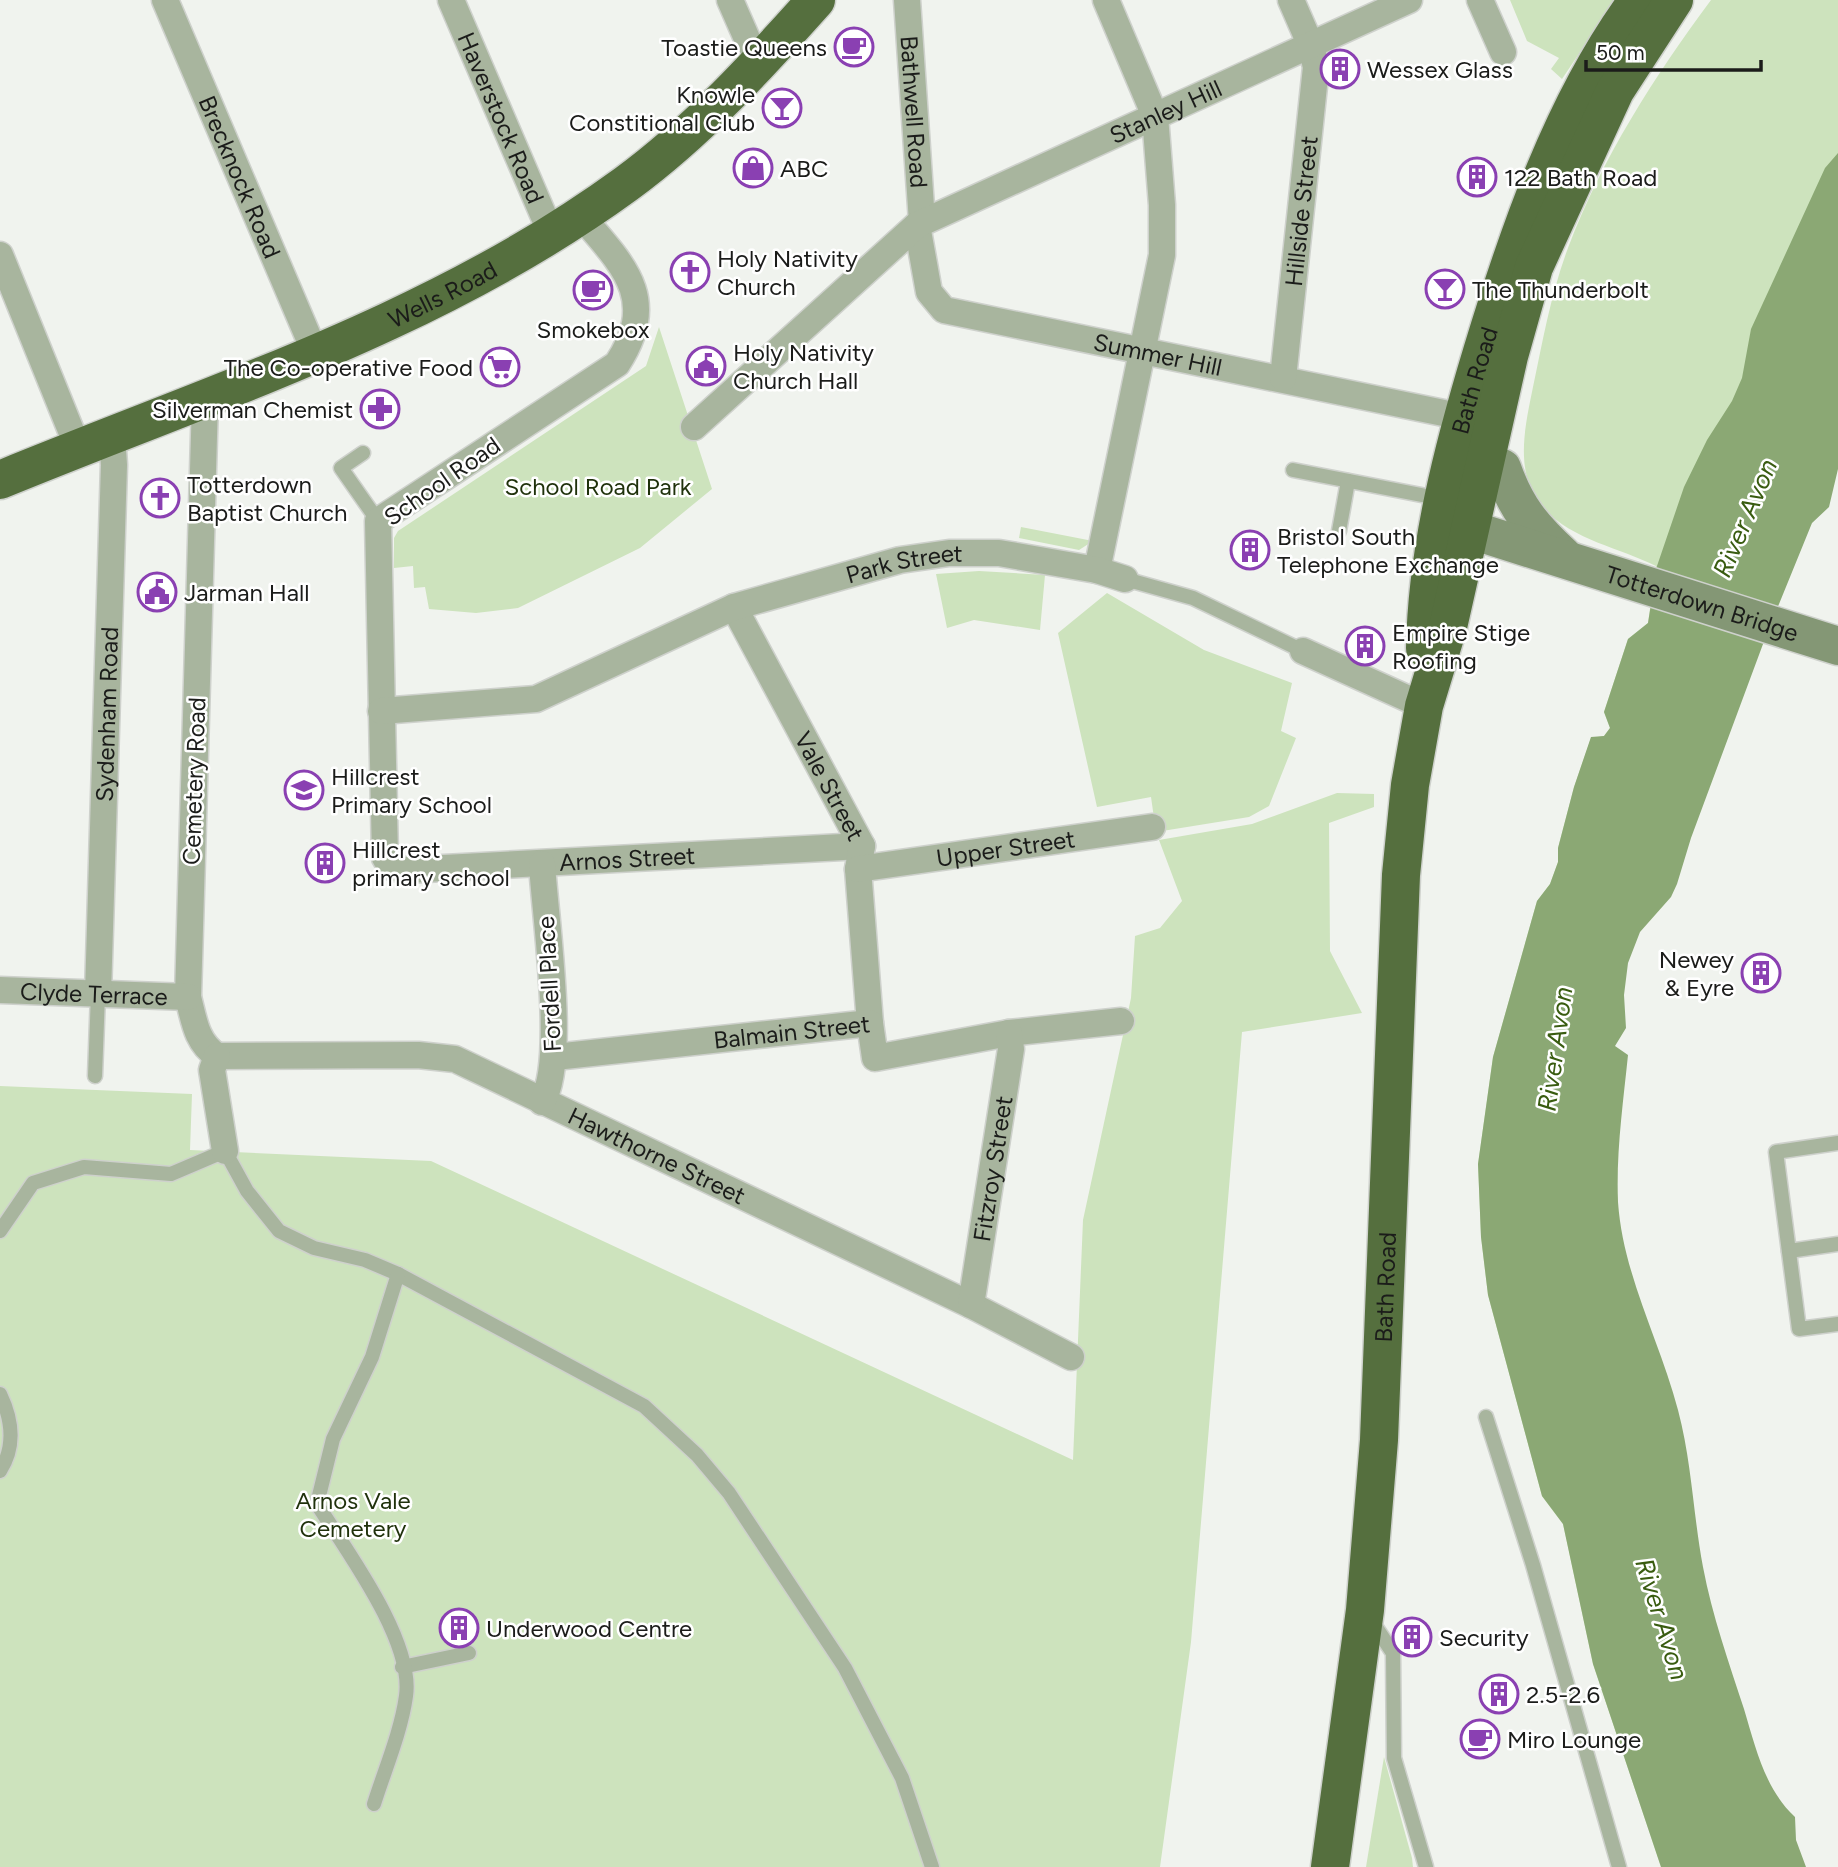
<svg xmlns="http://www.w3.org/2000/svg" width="1838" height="1867" viewBox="0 0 1838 1867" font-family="Figtree,sans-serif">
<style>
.green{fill:#cde3bd}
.water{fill:#8ba874}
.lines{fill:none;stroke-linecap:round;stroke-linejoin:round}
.lane-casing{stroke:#ced1cc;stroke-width:17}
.street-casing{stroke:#ced1cc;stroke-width:29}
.secondary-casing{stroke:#ced1cc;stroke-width:41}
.highway-casing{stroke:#ced1cc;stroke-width:41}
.lane{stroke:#a8b59e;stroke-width:14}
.street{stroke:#a8b59e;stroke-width:26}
.secondary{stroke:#849775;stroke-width:38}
.highway{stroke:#556f3e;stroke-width:38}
.labels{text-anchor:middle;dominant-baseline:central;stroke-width:5;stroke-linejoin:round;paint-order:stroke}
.poi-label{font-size:24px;fill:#1b1c1a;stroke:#fff;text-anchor:start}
.street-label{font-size:24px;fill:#1b1c1a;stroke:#fff}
.park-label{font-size:24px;fill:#1f310b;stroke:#fff}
.water-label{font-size:26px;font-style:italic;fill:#395c10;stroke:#fff}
</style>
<rect width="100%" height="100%" fill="#f0f3ee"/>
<g class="green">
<polygon points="1510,0 1615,0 1562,79 1551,69 1559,58 1527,41"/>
<path d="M1711,0H1838V213L1594,839L1661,1867L1593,1664L1563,1524L1542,1496L1488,1295L1481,1237L1478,1164L1493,1057L1537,901L1550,884L1558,862V848L1574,787L1591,738L1604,736L1610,728L1604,712L1628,639L1648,623L1656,566C1620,548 1573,540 1544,509C1513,475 1525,427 1533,387C1543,340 1551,293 1568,248C1602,158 1654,77 1711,0Z"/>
<polygon points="659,327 712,489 640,548 518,608 476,613 429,609 425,587 414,588 413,566 394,568 394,538 398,531 646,366"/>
<polygon points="1021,527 1093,541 1079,550 1019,538"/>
<polygon points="979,571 1045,575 1040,630 974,620 947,628 936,574"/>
<polygon points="1107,593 1204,650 1292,683 1281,731 1296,738 1269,806 1249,817 1156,832 1151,797 1097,807 1058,633"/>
<polygon points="1337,793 1374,794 1374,807 1329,823 1330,951 1362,1013 1242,1032 1191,1642 1160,1867 0,1867 0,1086 192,1094 190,1150 431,1161 1073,1460 1083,1220 1131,998 1135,936 1160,928 1182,901 1159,840 1252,824"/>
<polygon points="1384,1757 1412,1858 1413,1867 1366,1867"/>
</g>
<path class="water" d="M1838,153V469L1829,507L1812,523L1766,636L1691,838L1677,884L1671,897L1640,932L1628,963L1624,995L1626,1028L1615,1046L1628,1055C1623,1104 1616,1153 1618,1202C1623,1275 1660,1341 1678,1410C1692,1463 1693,1514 1703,1567C1712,1615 1729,1663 1744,1709C1756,1749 1765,1789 1795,1817L1796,1840L1806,1867H1661L1593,1664L1563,1524L1542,1496L1488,1295L1481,1237L1478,1164L1493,1057L1537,901L1550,884L1558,862V848L1574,787L1591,737L1604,736L1610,728L1604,712L1628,639L1648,623L1657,566L1684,487L1707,440L1732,401L1742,378L1751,329L1825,168Z"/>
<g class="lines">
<defs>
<g id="lane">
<polyline points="363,453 341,468 378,521"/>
<polyline points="1293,470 1442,499"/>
<polyline points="1339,531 1348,481"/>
<polyline points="1125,579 1193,598 1303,651"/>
<polyline points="95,1076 98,994"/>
<polyline points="1838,1143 1776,1152 1799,1329 1838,1324"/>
<polyline points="0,1231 33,1183 84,1167 171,1174 225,1151 247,1191 279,1231 314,1248 365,1260 398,1274 644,1406 697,1455 729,1493 845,1668 902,1778 932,1867"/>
<polyline points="1789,1251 1838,1244"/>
<path d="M0,1394C12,1419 16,1446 0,1471"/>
<polyline points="1486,1417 1533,1565 1619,1867"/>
<polyline points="1371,1620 1393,1653 1394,1758 1426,1867"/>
<polyline points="402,1667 469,1653"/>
<path d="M374,1804C385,1769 401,1732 406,1696C414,1641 346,1550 317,1504L333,1439L372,1357L398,1274"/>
</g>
<g id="street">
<path id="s1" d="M165,0L316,355"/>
<path id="s2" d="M451,0L551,233"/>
<polyline points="730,0 748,41 762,60"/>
<path id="s3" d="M907,0L922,222"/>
<polyline points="1480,0 1503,52"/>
<path id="s4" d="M581,216C623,265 660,299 617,364L378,521L385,858L393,868L406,870L862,846"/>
<path id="s5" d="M917,225L929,292L944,310L1463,417"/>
<polyline points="0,255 78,448"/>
<path id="s6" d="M1283,378L1316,67L1311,46L1291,0"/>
<path d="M205,401L188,997C194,1020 196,1042 217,1056"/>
<path id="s7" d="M694,427L917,225L1409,0"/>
<polyline points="1097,570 1162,255 1162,205 1155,116 1106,0"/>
<path id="s8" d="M734,607L862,846L858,869L870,1023"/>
<polyline points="1303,651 1424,706"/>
<path id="s9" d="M381,711L536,699L734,607L900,560L949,553H999L1097,570L1125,579"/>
<path id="s10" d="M858,869L1152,827"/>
<path id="s11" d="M0,990L188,997"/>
<path id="s12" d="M98,994L114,465L112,435"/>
<path id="s13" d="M217,1056L418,1055L455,1059L971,1305L1071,1357"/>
<polyline points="217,1056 212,1070 225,1151"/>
<path id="s14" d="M555,1057L870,1023L875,1058L1009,1033L1121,1021"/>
<path d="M542,1102C567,1061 545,918 542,864"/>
<path id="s15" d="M971,1305L1011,1049L1009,1033"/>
</g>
<g id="secondary">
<path d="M1502,468C1516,508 1532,527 1563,556"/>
<path id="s16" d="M1440,520L1838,646"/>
</g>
<g id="highway">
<path id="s17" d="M0,480C214,392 437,322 626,184C697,132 758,65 816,0"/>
<path id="s18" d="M1425,648C1427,548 1453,448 1482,352C1518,233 1563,101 1638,0"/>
<path id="s19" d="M1330,1867L1365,1610L1379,1440L1401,875L1410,785L1424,706L1448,627L1509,356L1534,267L1615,91L1674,0"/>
</g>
</defs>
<use href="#lane" class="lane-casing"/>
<use href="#street" class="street-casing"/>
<use href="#secondary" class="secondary-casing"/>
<use href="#highway" class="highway-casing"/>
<use href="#lane" class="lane"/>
<use href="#street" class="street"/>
<use href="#secondary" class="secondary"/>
<use href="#highway" class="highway"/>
</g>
<defs>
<symbol id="cafe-ring" viewBox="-11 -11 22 22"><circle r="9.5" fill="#fff" stroke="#8a40b2" stroke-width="1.5"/><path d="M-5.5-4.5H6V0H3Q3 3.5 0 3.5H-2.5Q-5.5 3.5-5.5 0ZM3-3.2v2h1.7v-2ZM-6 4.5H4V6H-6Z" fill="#8a40b2"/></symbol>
<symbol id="building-ring" viewBox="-11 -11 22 22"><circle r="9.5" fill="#fff" stroke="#8a40b2" stroke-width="1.5"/><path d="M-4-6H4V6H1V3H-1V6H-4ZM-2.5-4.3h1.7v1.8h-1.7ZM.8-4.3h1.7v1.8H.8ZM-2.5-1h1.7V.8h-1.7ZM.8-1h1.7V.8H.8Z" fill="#8a40b2"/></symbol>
<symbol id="bar-ring" viewBox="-11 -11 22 22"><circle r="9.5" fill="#fff" stroke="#8a40b2" stroke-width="1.5"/><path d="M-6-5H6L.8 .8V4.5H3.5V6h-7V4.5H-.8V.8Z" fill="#8a40b2"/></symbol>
<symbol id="shop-ring" viewBox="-11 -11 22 22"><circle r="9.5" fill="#fff" stroke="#8a40b2" stroke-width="1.5"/><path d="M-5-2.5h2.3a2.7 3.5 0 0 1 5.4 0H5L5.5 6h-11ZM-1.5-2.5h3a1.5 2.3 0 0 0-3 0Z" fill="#8a40b2"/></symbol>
<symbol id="church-ring" viewBox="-11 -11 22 22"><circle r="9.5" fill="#fff" stroke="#8a40b2" stroke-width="1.5"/><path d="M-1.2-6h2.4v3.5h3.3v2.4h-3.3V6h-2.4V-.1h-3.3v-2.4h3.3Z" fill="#8a40b2"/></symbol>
<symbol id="civic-ring" viewBox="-11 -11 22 22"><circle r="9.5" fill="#fff" stroke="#8a40b2" stroke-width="1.5"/><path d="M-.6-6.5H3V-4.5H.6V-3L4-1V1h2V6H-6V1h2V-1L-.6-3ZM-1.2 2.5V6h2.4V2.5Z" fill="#8a40b2"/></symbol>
<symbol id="supermarket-ring" viewBox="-11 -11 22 22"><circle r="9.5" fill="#fff" stroke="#8a40b2" stroke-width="1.5"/><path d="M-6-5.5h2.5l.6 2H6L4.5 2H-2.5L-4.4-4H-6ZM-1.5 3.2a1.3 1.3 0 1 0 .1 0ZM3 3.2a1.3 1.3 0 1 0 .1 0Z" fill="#8a40b2"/></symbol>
<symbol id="pharmacy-ring" viewBox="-11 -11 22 22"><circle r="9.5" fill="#fff" stroke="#8a40b2" stroke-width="1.5"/><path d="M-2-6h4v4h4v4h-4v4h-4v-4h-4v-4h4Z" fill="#8a40b2"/></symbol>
<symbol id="school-ring" viewBox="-11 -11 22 22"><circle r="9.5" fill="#fff" stroke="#8a40b2" stroke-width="1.5"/><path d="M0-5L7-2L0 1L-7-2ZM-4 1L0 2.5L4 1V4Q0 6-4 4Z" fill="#8a40b2"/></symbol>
</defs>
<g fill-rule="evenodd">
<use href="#cafe-ring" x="832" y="25" width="44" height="44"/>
<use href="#building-ring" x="1318" y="47" width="44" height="44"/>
<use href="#bar-ring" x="760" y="86" width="44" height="44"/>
<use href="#shop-ring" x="731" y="146" width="44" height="44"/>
<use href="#building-ring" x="1455" y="155" width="44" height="44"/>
<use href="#church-ring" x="668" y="250" width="44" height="44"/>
<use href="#bar-ring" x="1423" y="267" width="44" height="44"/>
<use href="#cafe-ring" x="571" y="268" width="44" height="44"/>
<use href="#civic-ring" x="684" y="344" width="44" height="44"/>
<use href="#supermarket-ring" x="478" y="345" width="44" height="44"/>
<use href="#pharmacy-ring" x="358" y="387" width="44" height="44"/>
<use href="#church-ring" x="138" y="476" width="44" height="44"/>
<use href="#building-ring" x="1228" y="528" width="44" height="44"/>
<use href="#civic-ring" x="135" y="570" width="44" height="44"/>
<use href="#building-ring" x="1343" y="624" width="44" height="44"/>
<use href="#school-ring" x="282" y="768" width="44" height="44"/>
<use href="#building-ring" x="303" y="841" width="44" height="44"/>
<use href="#building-ring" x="1739" y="951" width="44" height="44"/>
<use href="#building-ring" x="437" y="1606" width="44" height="44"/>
<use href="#building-ring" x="1390" y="1615" width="44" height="44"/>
<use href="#building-ring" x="1477" y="1672" width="44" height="44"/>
<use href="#cafe-ring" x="1458" y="1717" width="44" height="44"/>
</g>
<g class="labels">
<g class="poi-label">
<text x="827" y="47" text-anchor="end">Toastie Queens</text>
<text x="1367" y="69">Wessex Glass</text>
<text x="755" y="94" text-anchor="end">Knowle<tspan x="755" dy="28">Constitional Club</tspan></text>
<text x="780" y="168">ABC</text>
<text x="1504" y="177">122 Bath Road</text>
<text x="717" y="258">Holy Nativity<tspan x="717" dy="28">Church</tspan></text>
<text x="1472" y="289">The Thunderbolt</text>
<text x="593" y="329" text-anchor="middle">Smokebox</text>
<text x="733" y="352">Holy Nativity<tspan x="733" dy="28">Church Hall</tspan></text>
<text x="473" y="367" text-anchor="end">The Co-operative Food</text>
<text x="353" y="409" text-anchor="end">Silverman Chemist</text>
<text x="187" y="484">Totterdown<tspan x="187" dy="28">Baptist Church</tspan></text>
<text x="1277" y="536">Bristol South<tspan x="1277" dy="28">Telephone Exchange</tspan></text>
<text x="184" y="592">Jarman Hall</text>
<text x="1392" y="632">Empire Stige<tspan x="1392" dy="28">Roofing</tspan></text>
<text x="331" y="776">Hillcrest<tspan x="331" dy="28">Primary School</tspan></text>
<text x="352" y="849">Hillcrest<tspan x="352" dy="28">primary school</tspan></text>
<text x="1734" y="959" text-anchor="end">Newey<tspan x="1734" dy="28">&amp; Eyre</tspan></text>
<text x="486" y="1628">Underwood Centre</text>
<text x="1439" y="1637">Security</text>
<text x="1526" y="1694">2.5-2.6</text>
<text x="1507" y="1739">Miro Lounge</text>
</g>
<g class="street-label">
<text stroke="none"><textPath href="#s3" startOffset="112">Bathwell Road</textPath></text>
<text stroke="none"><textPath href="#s7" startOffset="574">Stanley Hill</textPath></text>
<text stroke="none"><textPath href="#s2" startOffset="128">Haverstock Road</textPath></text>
<text stroke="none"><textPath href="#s1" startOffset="192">Brecknock Road</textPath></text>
<text stroke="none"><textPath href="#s6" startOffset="168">Hillside Street</textPath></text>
<text stroke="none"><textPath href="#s17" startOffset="480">Wells Road</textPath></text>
<text stroke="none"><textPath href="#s5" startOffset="310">Summer Hill</textPath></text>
<text stroke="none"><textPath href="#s18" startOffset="273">Bath Road</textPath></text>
<text transform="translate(442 481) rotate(-35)">School Road</text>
<text stroke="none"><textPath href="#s9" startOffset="550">Park Street</textPath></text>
<text stroke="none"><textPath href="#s16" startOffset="275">Totterdown Bridge</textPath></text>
<text stroke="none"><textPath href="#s12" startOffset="280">Sydenham Road</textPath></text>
<text transform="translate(194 781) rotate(-88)">Cemetery Road</text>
<text stroke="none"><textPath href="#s8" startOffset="203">Vale Street</textPath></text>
<text stroke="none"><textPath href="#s10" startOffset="149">Upper Street</textPath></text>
<text stroke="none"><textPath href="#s4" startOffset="1040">Arnos Street</textPath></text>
<text transform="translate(549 984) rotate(-93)">Fordell Place</text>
<text stroke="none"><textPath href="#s11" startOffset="94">Clyde Terrace</textPath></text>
<text stroke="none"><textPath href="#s14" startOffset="238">Balmain Street</textPath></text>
<text stroke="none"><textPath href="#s13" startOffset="462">Hawthorne Street</textPath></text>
<text stroke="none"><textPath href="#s15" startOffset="138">Fitzroy Street</textPath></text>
<text stroke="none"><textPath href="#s19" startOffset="583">Bath Road</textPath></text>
</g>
<g class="park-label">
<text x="598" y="486">School Road Park</text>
<text x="353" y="1500">Arnos Vale<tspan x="353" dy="28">Cemetery</tspan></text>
</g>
<g class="water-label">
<text transform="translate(1745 518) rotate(-67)">River Avon</text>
<text transform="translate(1555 1049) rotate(-82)">River Avon</text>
<text transform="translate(1662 1619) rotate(73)">River Avon</text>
</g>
</g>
<path d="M1586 60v10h175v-10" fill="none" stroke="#1b1c1a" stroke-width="3.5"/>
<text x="1596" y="60" font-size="21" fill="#1b1c1a" stroke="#ffffff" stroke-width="5" paint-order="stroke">50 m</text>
</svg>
